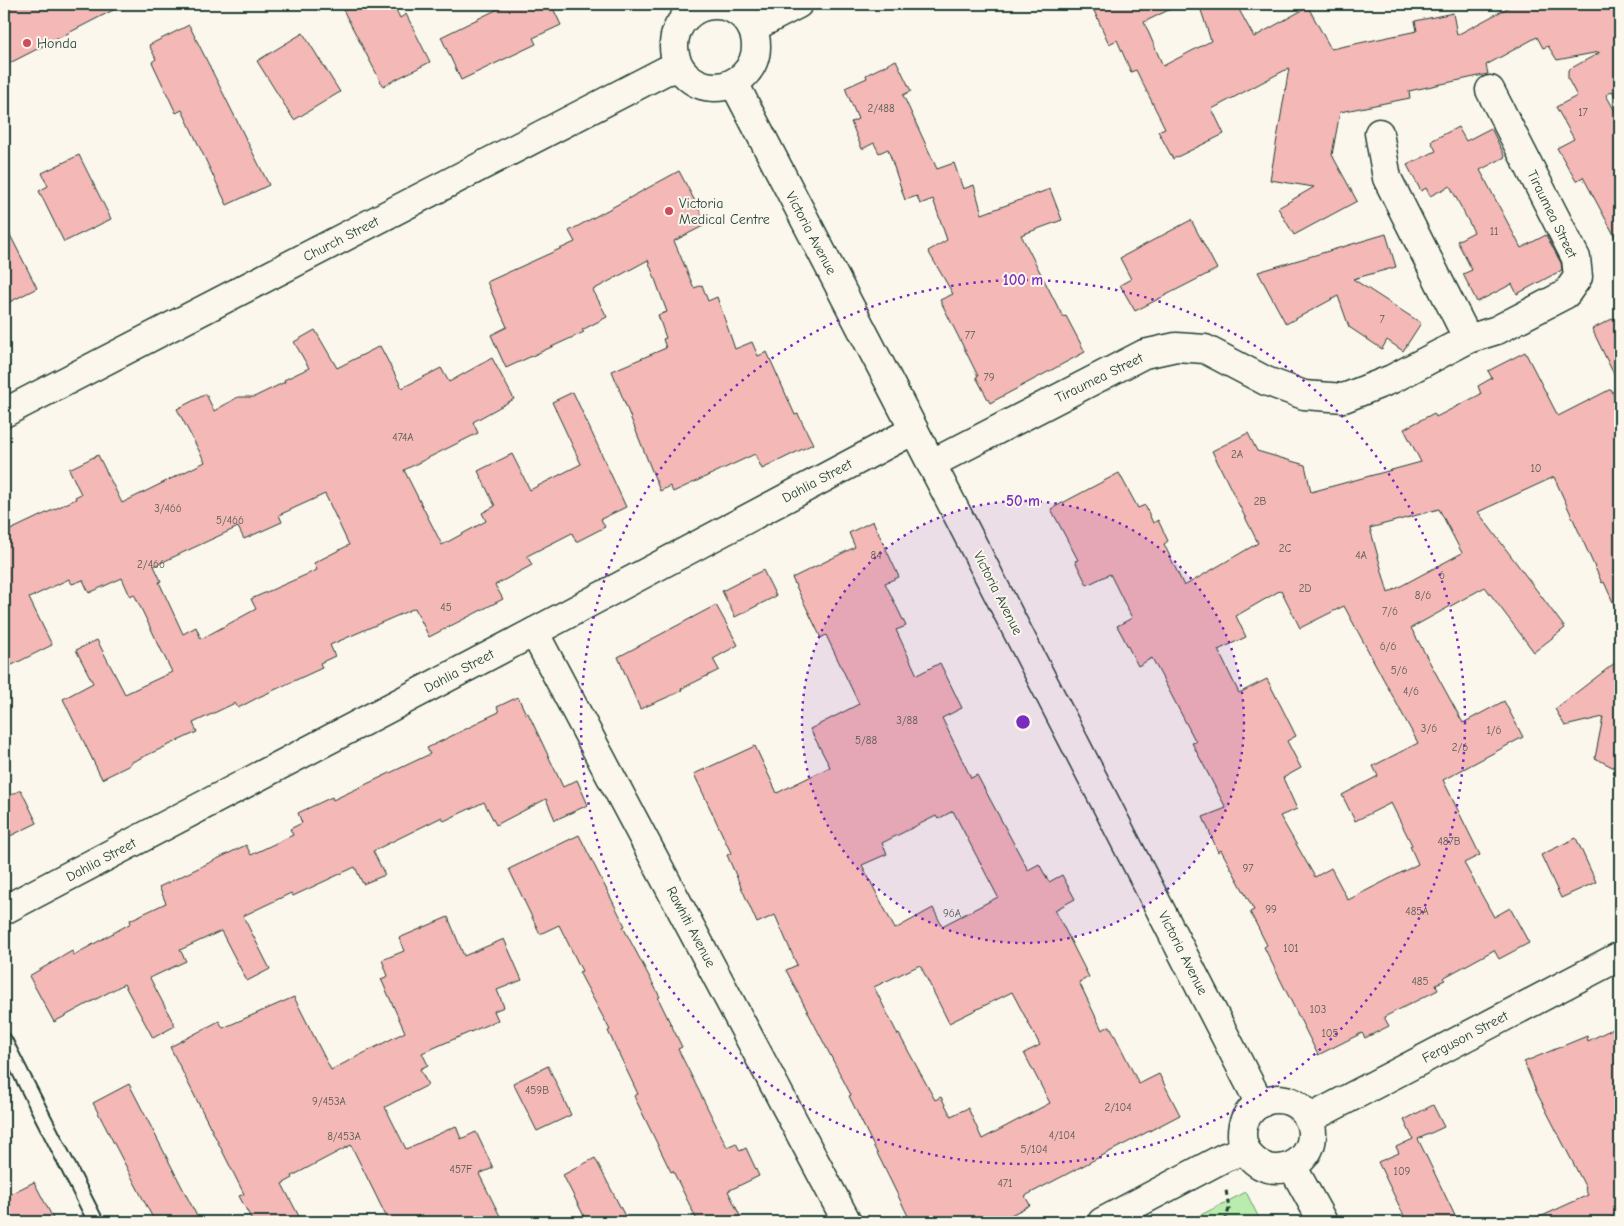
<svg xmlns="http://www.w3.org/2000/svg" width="1624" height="1226" viewBox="0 0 1624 1226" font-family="'Comic Neue',sans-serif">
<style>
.green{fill:#baedad;stroke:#6c9570}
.building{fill:#f4b8b6;stroke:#1f3d34;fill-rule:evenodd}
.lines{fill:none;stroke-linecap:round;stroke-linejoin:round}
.lane-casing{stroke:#1f3d34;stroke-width:18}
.street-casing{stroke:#1f3d34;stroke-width:31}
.secondary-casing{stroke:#1f3d34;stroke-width:31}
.path{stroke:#1f3d34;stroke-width:3;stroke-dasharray:5 4;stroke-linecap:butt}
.lane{stroke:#fbf7ec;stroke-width:14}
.street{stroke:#fbf7ec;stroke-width:28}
.secondary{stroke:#fbf7ec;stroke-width:28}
.ring{fill:none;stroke:#7b2cbf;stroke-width:2.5;stroke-dasharray:2.5 5}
.poi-dot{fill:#d1495b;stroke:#fbf7ec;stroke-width:2}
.labels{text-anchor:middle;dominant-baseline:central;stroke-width:4;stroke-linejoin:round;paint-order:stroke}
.number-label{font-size:11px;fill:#545c54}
.poi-label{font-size:14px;fill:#1f3d34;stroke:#fbf7ec;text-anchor:start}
.street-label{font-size:14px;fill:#1f3d34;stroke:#fbf7ec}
.centre{fill:#7b2cbf;stroke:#fbf7ec;stroke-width:2.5}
.ring-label{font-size:15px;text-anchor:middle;font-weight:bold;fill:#7b2cbf;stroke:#fbf7ec;stroke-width:4;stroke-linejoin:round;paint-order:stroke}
</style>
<rect width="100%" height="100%" fill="#fbf7ec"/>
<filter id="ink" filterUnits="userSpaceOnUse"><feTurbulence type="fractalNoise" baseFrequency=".02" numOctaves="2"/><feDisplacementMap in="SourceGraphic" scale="10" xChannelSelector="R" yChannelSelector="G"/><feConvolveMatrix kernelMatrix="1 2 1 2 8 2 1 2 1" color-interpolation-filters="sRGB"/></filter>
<g filter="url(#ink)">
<polygon class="green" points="1246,1192 1261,1222 1187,1222"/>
<g class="building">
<polygon points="4,4 125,4 4,66"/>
<polygon points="340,4 393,4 400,18 406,14 430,62 383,86"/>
<polygon points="508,4 551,4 561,25 533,38 536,44 461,80 441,37"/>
<polygon points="1091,4 1181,4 1144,22 1163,66 1211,41 1199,4 1236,4 1254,37 1308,7 1331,49 1417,31 1415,21 1453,13 1457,35 1515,4 1620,4 1620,103 1617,104 1613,91 1606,95 1620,120 1620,246 1583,177 1576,181 1557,148 1574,139 1556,107 1577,96 1568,79 1568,70 1599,53 1599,52 1557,60 1548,46 1543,48 1537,37 1486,65 1488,74 1409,91 1410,98 1340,112 1332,155 1357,201 1294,235 1278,208 1314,187 1270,180 1289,68 1212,109 1224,134 1173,159 1158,131 1165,128 1136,70 1131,72 1117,40 1109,44"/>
<polygon points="189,25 269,185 227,205 182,110 176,113 152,62 156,59 149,45"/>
<polygon points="303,33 340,92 294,120 257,61"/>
<polygon points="896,60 911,91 903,95 937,169 954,163 963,189 974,185 982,214 1050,189 1062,220 1021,235 1063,317 1066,316 1085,352 990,403 976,377 978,376 940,300 953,294 928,251 947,240 933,199 920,204 917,196 905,200 888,149 879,153 874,143 862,149 851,122 858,119 845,88 867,78 866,75"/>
<polygon points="1458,127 1466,141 1491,128 1505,157 1480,170 1521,248 1546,235 1561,263 1562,270 1517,294 1512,284 1477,302 1463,274 1472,270 1457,241 1474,232 1450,186 1430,196 1426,188 1421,191 1407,165 1436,151 1431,141"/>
<polygon points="79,155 111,219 64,242 39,191 48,186 42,173"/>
<polygon points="679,171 707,224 674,241 694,288 702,285 708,301 717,297 735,349 752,342 758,356 767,352 795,415 798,414 813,444 762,469 755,454 673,492 670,486 660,491 612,371 666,348 663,339 666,338 658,315 667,312 648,260 593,290 607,317 582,330 584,332 506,368 491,335 507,327 487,282 575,242 569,231"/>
<polygon points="1191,220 1217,269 1135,311 1120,285 1131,279 1120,258"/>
<polygon points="4,223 37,288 4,305"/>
<polygon points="1386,234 1396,267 1353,279 1421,323 1403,351 1387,340 1382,349 1349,327 1338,296 1286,324 1258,272"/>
<polygon points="1620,315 1620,387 1592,329"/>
<path d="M315,330L337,368L380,346L402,388L441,368L449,382L492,358L514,399L473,422L478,433L404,470L442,545L486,521L482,513L495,506L478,471L512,454L530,490L581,464L552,402L573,392L626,507L601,519L605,527L576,542L572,533L527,556L532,565L495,585L503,599L429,637L415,608L330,645L335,656L320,663L322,668L259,697L238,708L235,703L193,723L197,732L130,763V765L102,779L63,699L93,683L76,650L97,640L125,694L172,672L134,594L130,596L122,578L89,593L83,580L72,584L69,579L29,598L52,645L4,669V533L76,499L75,497L81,494L69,469L98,455L122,503L205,462L177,409L206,394L214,411L238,397H254L285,382L284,380L309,368L294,342ZM325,494L349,545L314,563L317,570L251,599L256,609L201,639L196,627L183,634L159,582L161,581L154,566L238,527L244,539L282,522L279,515Z"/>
<path d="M1525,352L1558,416L1611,389L1620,407V618L1604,582L1602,583L1554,477L1478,512L1565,628L1534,652L1485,587L1411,628L1463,723L1504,701L1523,737L1443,780L1480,855L1464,863L1494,917L1510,908L1529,943L1499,959L1494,950L1443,978L1445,980L1436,984L1438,990L1384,1017L1389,1026L1365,1038L1362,1033L1318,1055L1264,947L1267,945L1250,912L1254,910L1221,850L1218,852L1203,817L1226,808L1192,743L1196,742L1152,658L1138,666L1122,635L1117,626L1132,618L1110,574L1087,585L1075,561L1078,560L1051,509L1119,473L1138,508L1145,505L1153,523L1158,520L1168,541L1164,544L1184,586L1258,543L1212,451L1248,433L1257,451L1305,465L1311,492L1421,462L1404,429L1434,413L1436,417L1481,394L1478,386L1492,378L1488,371ZM1439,509L1462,553L1388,593L1370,528ZM1281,590L1300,628L1344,606L1418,743L1373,766L1378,776L1342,795L1355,821L1391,803L1412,845L1410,846L1418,864L1348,900L1331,868L1315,877L1280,816L1297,809L1283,778L1301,768L1287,741L1296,736L1283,710L1267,679L1239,693L1218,650L1246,637L1236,616Z"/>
<path d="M873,521L899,577L885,583L906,626L896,630L917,675L940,663L962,708L942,718L971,778L977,775L1028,870L1039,864L1049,882L1062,875L1075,899L1055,910L1089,977L1079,982L1102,1030L1110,1026L1139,1084L1159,1074L1180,1115L1025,1196L1030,1205L998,1222H911L849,1096L851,1095L786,970L797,965L775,915L757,923L727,855L731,853L694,774L755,746L777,793L830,767L810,729L859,704L826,635L821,638L792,578L855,547L849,533ZM953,811L998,897L942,926L933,908L895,929L862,865L887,854L882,843L936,816L938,819ZM920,965L949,1023L1012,992L1040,1045L1024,1053L1050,1103L982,1139L968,1108L951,1116L941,1097L935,1100L899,1034L898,1035L874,987Z"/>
<polygon points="763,570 776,596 735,617 722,591"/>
<polygon points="716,605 738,645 713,659 719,670 681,689 682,691 640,709 618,657"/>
<polygon points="1620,659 1620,771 1595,758 1603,717 1565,726 1555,709"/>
<polygon points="518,697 526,714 528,713 563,787 577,780 588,805 555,820 546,799 496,825 484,802 444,821 442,817 373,851 385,875 363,884 355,867 293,896 291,893 243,916 270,969 247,981 221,931 180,950 186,961 150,978 175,1026 153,1038 124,984 54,1022 29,976 72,951 74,955 131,923 130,920 166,903 159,887 246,845 251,855 293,835 290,829 302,823 298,813 332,797 333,800 430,754 427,748 478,723 478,722 499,712 497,707"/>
<polygon points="21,790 37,823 4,839 4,798"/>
<polygon points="579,835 625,926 623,927 660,997 658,998 682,1047 678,1049 727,1147 736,1143 740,1151 746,1148 759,1176 728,1191 743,1222 698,1222 673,1171 671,1172 634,1096 638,1094 608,1031 610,1030 579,972 582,971 559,925 540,934 509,869"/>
<polygon points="1576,838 1596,882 1561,898 1541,855"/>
<polygon points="448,917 464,956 504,939 522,980 497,990 504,1007 494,1011 498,1020 422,1053 428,1065 420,1069 428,1085 385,1107 406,1149 456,1126 461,1139 476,1132 493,1168 479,1174 503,1222 389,1222 351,1145 292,1176 293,1178 282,1184 302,1222 253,1222 239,1196 244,1194 170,1047 219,1021 223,1028 294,997 331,1070 405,1032 381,979 388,976 382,960 404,951 399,938"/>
<polygon points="1620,1025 1620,1213 1602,1222 1529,1222 1588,1195 1585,1189 1586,1188 1537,1093 1524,1062 1587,1036 1588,1041"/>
<polygon points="548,1066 571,1115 537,1131 513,1083"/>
<polygon points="129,1084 200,1222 155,1222 93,1103"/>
<polygon points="1433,1105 1444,1127 1418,1139 1458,1222 1407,1222 1378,1162 1399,1153 1396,1147 1413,1139 1404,1120"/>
<polygon points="595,1158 611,1189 628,1222 587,1222 563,1175"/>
<polygon points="34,1182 55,1222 4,1222 4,1197"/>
</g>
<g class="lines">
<defs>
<polyline id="lane" points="4,1040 96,1222"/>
<g id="street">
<polyline points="752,28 798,4"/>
<polyline points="1379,133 1387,178 1468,339"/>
<polyline points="4,413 665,71 680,68"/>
<polyline points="931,464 1144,354 1176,347 1205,349 1266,381 1304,395 1344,398 1392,379 1468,339 1497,330 1566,294 1578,277 1576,258 1490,90"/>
<polyline points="534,632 847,1222"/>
<polyline points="4,910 534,632 914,430"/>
</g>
<g id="secondary">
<circle cx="715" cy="46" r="41"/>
<polyline points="734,83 914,430 1260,1104"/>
<circle cx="1277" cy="1134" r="35"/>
<polyline points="1309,1119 1620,956"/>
<polyline points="1292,1166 1323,1222"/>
<polyline points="1102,1222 1225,1157 1246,1150"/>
</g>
</defs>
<use href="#lane" class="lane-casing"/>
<use href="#street" class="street-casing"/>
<use href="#secondary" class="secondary-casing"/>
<polyline class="path" points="1225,1222 1229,1209 1226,1190"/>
<use href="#lane" class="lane"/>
<use href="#street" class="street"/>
<use href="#secondary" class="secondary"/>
</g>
</g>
<circle cx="1023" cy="722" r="221" fill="#7b2cbf" fill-opacity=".12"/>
<g class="ring">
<circle cx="1023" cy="722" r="221"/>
<circle cx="1023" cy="722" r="442"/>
</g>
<g class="poi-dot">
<circle cx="27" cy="43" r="5"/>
<circle cx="669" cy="211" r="5"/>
</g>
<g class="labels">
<g class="number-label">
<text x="881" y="108">2/488</text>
<text x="1583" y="112">17</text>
<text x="1494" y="231">11</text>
<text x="1382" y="319">7</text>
<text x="970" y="335">77</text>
<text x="989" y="377">79</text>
<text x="403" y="437">474A</text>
<text x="1237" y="454">2A</text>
<text x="1536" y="468">10</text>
<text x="1260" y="501">2B</text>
<text x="168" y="508">3/466</text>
<text x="230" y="520">5/466</text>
<text x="1285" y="548">2C</text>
<text x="876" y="555">84</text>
<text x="1361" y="555">4A</text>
<text x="151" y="564">2/466</text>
<text x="1442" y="575">6</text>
<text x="1305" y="588">2D</text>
<text x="1423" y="595">8/6</text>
<text x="446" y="607">45</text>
<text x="1390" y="611">7/6</text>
<text x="1388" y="646">6/6</text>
<text x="1399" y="670">5/6</text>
<text x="1411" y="691">4/6</text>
<text x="907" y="720">3/88</text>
<text x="1429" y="728">3/6</text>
<text x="1494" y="730">1/6</text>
<text x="866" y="740">5/88</text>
<text x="1460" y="747">2/6</text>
<text x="1449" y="841">487B</text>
<text x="1248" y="868">97</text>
<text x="1271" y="909">99</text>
<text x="1417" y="911">485A</text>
<text x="952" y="913">96A</text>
<text x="1291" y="948">101</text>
<text x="1420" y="981">485</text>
<text x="1318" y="1009">103</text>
<text x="1330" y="1033">105</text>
<text x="537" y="1090">459B</text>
<text x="329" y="1101">9/453A</text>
<text x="1118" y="1107">2/104</text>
<text x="1062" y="1135">4/104</text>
<text x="344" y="1136">8/453A</text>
<text x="1034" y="1149">5/104</text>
<text x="461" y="1169">457F</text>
<text x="1402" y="1171">109</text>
<text x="1005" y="1183">471</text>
</g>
<g class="poi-label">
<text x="37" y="43">Honda</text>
<text x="679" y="203">Victoria<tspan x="679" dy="16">Medical Centre</tspan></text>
</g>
<g class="street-label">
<text transform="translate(1552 214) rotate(64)">Tiraumea Street</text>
<text transform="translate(811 233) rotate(62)">Victoria Avenue</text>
<text transform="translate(341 239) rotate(-27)">Church Street</text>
<text transform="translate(1099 378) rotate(-26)">Tiraumea Street</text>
<text transform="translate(817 481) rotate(-28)">Dahlia Street</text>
<text transform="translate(998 593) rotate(63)">Victoria Avenue</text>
<text transform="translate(459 671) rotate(-28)">Dahlia Street</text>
<text transform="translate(101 860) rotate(-28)">Dahlia Street</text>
<text transform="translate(691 927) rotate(62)">Rawhiti Avenue</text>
<text transform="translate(1183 953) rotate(63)">Victoria Avenue</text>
<text transform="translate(1465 1037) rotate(-28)">Ferguson Street</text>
</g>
</g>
<circle cx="1023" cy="722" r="8" class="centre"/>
<g class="ring-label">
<text x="1023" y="285">100 m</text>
<text x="1023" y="506">50 m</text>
</g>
<rect width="1624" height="1226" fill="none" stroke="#fbf7ec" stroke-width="20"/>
<rect x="10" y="10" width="1604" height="1206" fill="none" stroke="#1f3d34" stroke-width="2" filter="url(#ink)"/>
</svg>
